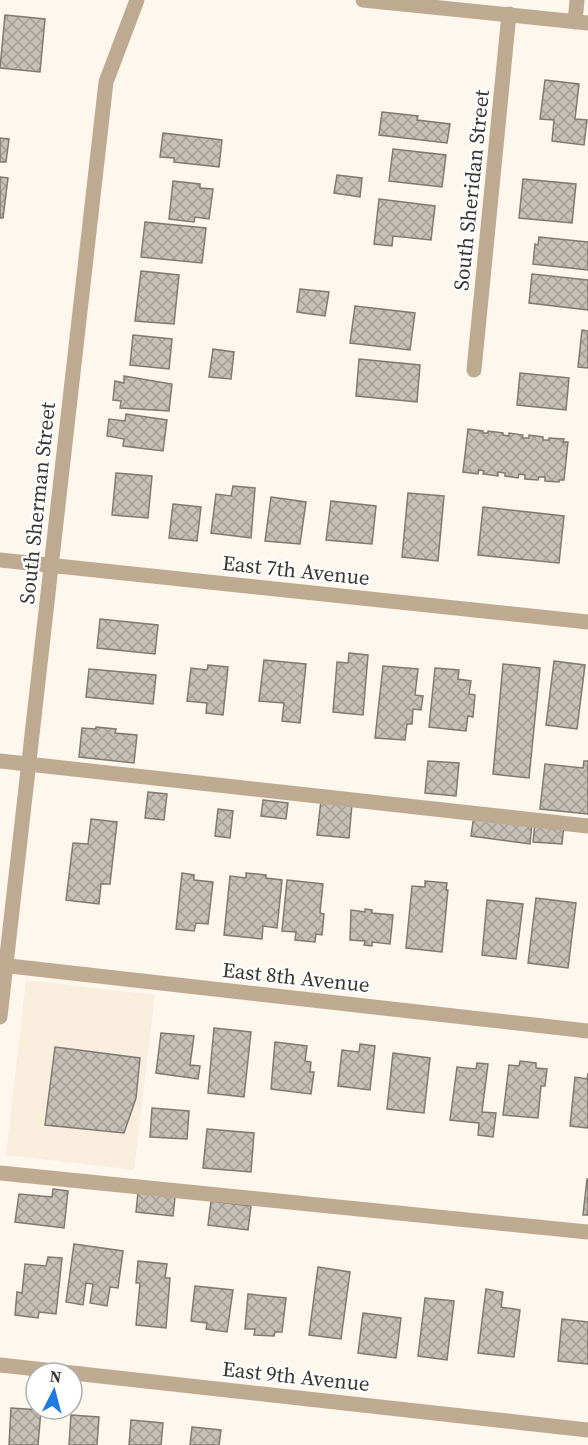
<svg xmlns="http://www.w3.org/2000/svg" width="588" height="1445" viewBox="0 0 588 1445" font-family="'Source Serif 4',serif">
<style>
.built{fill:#f9eede}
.building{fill:url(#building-cross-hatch);stroke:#807a72;stroke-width:1.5}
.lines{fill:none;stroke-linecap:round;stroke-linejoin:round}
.minor{stroke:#beaa90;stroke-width:15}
.labels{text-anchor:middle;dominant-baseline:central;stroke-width:4.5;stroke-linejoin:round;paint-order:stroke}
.street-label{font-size:21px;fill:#393733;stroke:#fff}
</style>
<defs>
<pattern id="building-cross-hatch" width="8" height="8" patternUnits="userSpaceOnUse" patternTransform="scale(1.5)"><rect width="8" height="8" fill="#c7c0b8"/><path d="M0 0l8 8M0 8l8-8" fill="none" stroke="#a39d96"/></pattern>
</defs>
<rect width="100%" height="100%" fill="#fdf7ee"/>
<polygon class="built" points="26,980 155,995 134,1170 6,1155"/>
<g class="building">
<polygon points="5,15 45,19 40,72 0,68"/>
<polygon points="545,80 579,84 575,119 587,120 584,145 552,141 554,120 540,119"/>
<polygon points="382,112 418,116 417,120 450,124 447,143 379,135"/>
<polygon points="163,133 222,140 219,167 174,162 174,158 160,157"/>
<polygon points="0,138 9,139 6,162 0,162"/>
<polygon points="393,149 446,155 442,187 389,181"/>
<polygon points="337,175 362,178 360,197 334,193"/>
<polygon points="0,177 8,178 3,218 0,218"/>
<polygon points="523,179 576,184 572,223 519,218"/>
<polygon points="173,181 200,184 200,188 213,189 209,219 195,217 194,222 169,219"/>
<polygon points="379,199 435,206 431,240 393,236 392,246 374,244"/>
<polygon points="145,222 206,228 202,263 141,257"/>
<polygon points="539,237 588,242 588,270 533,264 535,244 538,245"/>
<polygon points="141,271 179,275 174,324 135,321"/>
<polygon points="532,274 588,280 588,310 529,303"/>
<polygon points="300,289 329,292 325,316 297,312"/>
<polygon points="355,306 415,313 410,350 350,343"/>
<polygon points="582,330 588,331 588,368 578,367"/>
<polygon points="133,335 172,339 169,369 130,365"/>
<polygon points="213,349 234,352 231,379 209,377"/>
<polygon points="359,359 420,365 417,402 356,396"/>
<polygon points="520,373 569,378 566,410 517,405"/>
<polygon points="124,376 172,384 169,411 120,408 121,401 113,400 115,381 124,383"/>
<polygon points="126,414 167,420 163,451 123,446 124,439 107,436 109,419 125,421"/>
<polygon points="468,429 483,431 483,433 488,433 488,431 503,433 503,435 509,436 509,433 523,435 522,438 529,438 529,435 543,437 543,440 549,440 549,438 564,439 563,442 568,442 564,480 559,480 559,482 545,481 545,477 539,477 538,480 525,479 525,475 519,474 518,478 505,476 505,473 498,472 498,476 483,474 484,471 479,470 478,474 463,472"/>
<polygon points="116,473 152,476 148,518 112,515"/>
<polygon points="233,486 255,488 251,538 211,533 216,494 231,496"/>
<polygon points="408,493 444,496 438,561 402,557"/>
<polygon points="271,497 306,502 300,544 265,541"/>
<polygon points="331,501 376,506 372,544 326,540"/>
<polygon points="173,504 201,507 197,541 169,538"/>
<polygon points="483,507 564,516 559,563 478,555"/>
<polygon points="100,619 158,625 155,654 97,648"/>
<polygon points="349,653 368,655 363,715 333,712 337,662 348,663"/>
<polygon points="264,660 306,664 300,723 282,721 284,703 259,701"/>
<polygon points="554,661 585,665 577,729 546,725"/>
<polygon points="503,664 540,668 529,778 493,774"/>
<polygon points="208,665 228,667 223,715 206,713 207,703 187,701 191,668 207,670"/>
<polygon points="383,666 418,669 415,695 423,696 421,710 413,709 412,724 407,724 405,740 375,738"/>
<polygon points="435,668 459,670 458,679 471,681 469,694 475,695 473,717 468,716 466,731 429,727"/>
<polygon points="89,669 156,675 153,704 86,697"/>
<polygon points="96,727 116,729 115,733 137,735 134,763 79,757 82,728 96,729"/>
<polygon points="428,761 459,763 456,796 425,793"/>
<polygon points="584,761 588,761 588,814 540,809 545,764 583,768"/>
<polygon points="148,792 167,794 164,820 145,818"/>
<polygon points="263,800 288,803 286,819 261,816"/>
<polygon points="321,800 352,804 349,838 317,835"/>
<polygon points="218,809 233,811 230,838 215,836"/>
<polygon points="474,815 532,822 530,844 471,836"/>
<polygon points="91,819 117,822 110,884 101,884 99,904 66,900 73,843 88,844"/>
<polygon points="535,822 564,824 562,844 533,842"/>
<polygon points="182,873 194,875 194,880 213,882 208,924 196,923 194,931 176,929"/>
<polygon points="246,873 266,875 266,878 282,880 277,928 263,926 262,939 224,935 230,876 246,878"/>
<polygon points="287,880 323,884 320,913 324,914 322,935 316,934 315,942 295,940 296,932 282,931"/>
<polygon points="425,881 447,883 446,890 448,890 442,952 406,948 412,886 425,887"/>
<polygon points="536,898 576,903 568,968 528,963"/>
<polygon points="487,900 523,904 516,959 482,955"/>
<polygon points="365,909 372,910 372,913 393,915 390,944 372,942 372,946 364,945 365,941 350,940 351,910 365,912"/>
<polygon points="214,1028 251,1032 244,1097 208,1093"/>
<polygon points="161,1033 194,1036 190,1065 200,1066 198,1079 156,1073"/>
<polygon points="275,1042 307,1046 305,1061 311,1062 310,1072 314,1072 311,1094 271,1089"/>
<polygon points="360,1044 375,1046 370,1090 338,1086 342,1050 359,1052"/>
<polygon points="55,1047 140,1058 136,1098 124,1133 45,1125"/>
<polygon points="393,1053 430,1058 424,1113 387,1109"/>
<polygon points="520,1061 536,1063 536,1068 547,1069 545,1086 541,1086 538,1118 503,1115 509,1065 519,1066"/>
<polygon points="477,1063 488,1064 482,1112 496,1113 493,1137 478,1135 479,1123 450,1120 457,1067 476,1069"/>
<polygon points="588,1073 588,1128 570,1126 575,1077 587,1079"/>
<polygon points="152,1108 189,1111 187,1139 150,1137"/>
<polygon points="207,1129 254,1133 251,1172 203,1168"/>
<polygon points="587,1179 588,1179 588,1215 583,1215"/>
<polygon points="53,1189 68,1191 64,1228 15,1222 19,1194 52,1197"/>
<polygon points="138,1192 175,1197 173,1216 136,1212"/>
<polygon points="211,1201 251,1206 248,1230 208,1225"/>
<polygon points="74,1244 123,1251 118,1288 110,1287 107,1306 90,1303 93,1284 86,1283 83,1305 66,1302"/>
<polygon points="48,1257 62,1258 56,1314 39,1312 38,1318 15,1315 17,1292 22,1293 25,1264 46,1266"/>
<polygon points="138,1261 167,1264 165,1278 170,1278 166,1328 136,1325 140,1283 136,1283"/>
<polygon points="318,1267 350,1272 341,1339 309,1335"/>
<polygon points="195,1286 233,1290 227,1332 206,1329 207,1323 191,1321"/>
<polygon points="486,1289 503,1292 501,1307 520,1310 514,1357 478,1353"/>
<polygon points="248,1294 286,1298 282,1332 275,1332 274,1336 254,1335 255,1329 245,1329"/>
<polygon points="425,1298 454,1301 447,1360 418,1356"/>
<polygon points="363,1313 401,1318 396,1358 358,1353"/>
<polygon points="562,1319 588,1322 588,1364 558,1361"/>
<polygon points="11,1408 41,1410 38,1445 9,1445"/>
<polygon points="71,1415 99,1417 97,1445 69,1445"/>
<polygon points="131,1420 163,1423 161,1445 129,1445"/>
<polygon points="192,1427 221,1430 219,1445 190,1445"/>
</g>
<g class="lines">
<g class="minor">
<polyline points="363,0 588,23"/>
<polyline points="575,22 577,0"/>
<polyline points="474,370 509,14"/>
<polyline points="0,560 588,622"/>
<polyline points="0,761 588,826"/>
<polyline points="0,965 588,1031"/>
<polyline points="0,1017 106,82 137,0"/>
<polyline points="0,1173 588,1232"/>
<polyline points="0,1365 588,1430"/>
</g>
</g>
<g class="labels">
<g class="street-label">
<text transform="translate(471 190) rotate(-84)">South Sheridan Street</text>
<text transform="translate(37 503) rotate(-84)">South Sherman Street</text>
<text transform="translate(296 570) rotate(6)">East 7th Avenue</text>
<text transform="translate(296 977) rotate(6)">East 8th Avenue</text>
<text transform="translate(296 1376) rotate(6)">East 9th Avenue</text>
</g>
</g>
<g transform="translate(54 1391) rotate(6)"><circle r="28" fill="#ffffff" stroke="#b0afad" stroke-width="1.5"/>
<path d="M0-4.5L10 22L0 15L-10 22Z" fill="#207ae4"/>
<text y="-9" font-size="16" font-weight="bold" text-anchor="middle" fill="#393733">N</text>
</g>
</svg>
